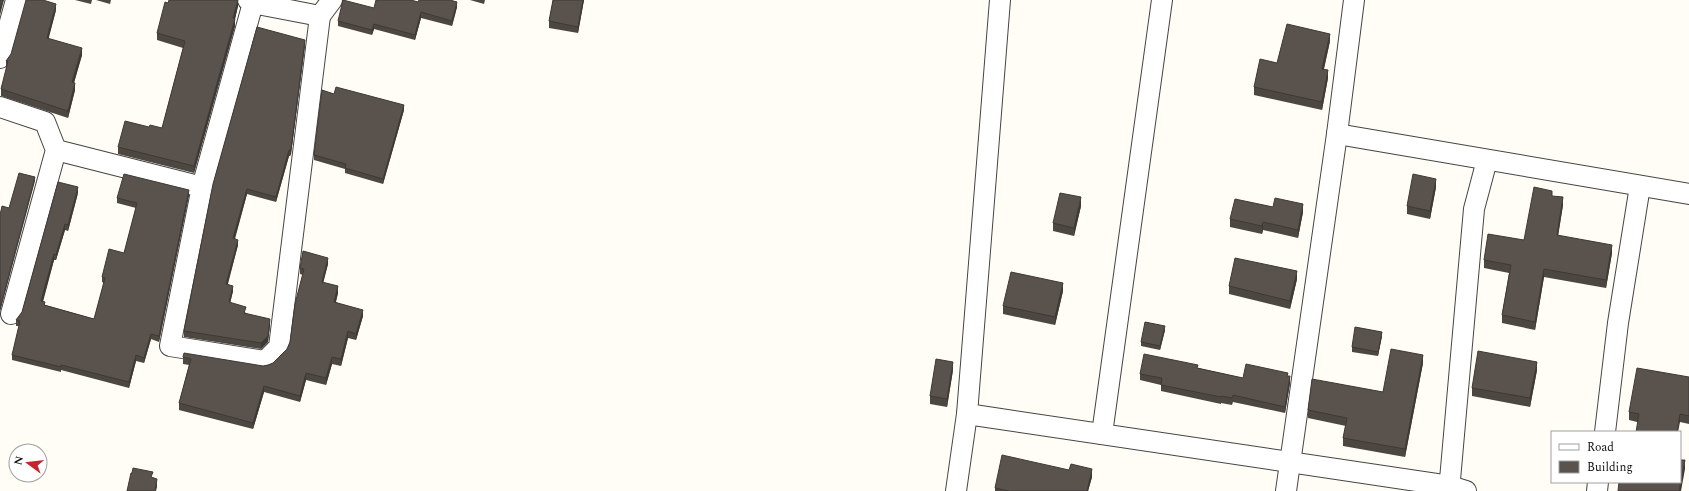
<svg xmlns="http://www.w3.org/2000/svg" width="1689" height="491" viewBox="0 0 1689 491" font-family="Spectral,serif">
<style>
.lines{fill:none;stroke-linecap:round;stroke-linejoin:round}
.minor-casing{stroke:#444;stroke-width:22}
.minor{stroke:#fff;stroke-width:20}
.wall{fill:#4d4742}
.shaded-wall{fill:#3f3936}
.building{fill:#5a524d;stroke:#3f3936}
</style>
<rect width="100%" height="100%" fill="#fffdf5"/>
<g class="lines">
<defs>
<g id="minor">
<polyline points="248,0 253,3 202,187 170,346 265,361 279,347 320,16"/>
<polyline points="253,3 320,16 332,0"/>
<polyline points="0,58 16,0"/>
<polyline points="0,107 45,122 56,150 11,314"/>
<polyline points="1337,134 1689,194"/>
<polyline points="56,150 202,187"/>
<polyline points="967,414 1450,486 1466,491"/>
<polyline points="1605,432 1618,323 1640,186"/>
<polyline points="1102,434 1162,0"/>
<polyline points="956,491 967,414 1000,0"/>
<polyline points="1286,491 1337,134 1354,0"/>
<polyline points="1449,491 1474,209 1487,160"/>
<polyline points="1597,491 1598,482"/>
</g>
</defs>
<use href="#minor" class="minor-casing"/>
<use href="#minor" class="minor"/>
</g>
<g class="wall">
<polygon points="75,0 92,0 91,4"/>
<polygon points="96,0 111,0 110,4"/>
<polygon points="470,0 485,0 484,4"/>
<polygon points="553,0 584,0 578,33 549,28 549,21"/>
<polygon points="418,2 457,7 452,26 421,18 415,40 374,29 372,35 338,26 338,21 374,8"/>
<polygon points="168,3 238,6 235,19 235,26 194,173 118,154 118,147 149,127 162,128 183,48 157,40 157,33"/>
<polygon points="56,10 48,39 82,55 74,83 75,90 68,118 1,96 1,89 7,68 6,67 6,61"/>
<polygon points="1330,41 1324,69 1328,78 1322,110 1254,95 1254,87 1277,63"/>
<polygon points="305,45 291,154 290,156 289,156 276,202 247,194 235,239 238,245 228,284 233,291 230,303 246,313 270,325 268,342 261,349 184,337 184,331"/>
<polygon points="334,94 404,110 383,184 345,173 345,169 314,160 314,155"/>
<polygon points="1436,187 1430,219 1407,214 1407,206"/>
<polygon points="78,193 68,231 65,230 56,260 54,260 43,302 45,305 94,319 104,283 102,282 102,277 124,253 136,208 117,203 117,198 189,195 159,342 151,339 144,363 136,361 129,388 61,370 61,372 12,360 12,355 19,326 16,326 16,320 22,312"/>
<polygon points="1552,196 1563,205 1558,235 1612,253 1606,288 1544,277 1535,330 1502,323 1502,315 1509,273 1484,268 1484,260 1524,240"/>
<polygon points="1081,206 1074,236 1053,231 1053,223"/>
<polygon points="1273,207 1303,212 1298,238 1263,230 1262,234 1230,227 1230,219"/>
<polygon points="328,264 323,282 338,293 336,302 363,316 356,340 348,338 341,366 332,364 326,385 306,380 300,402 264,392 253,429 179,410 179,403 189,365 183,364 183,357 263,366 268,365 273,363 287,349 290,342 303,275 300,274 300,268"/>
<polygon points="1297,279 1290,309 1229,294 1229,286"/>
<polygon points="1063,291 1055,325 1003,314 1003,306"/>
<polygon points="1165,330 1160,350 1141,346 1141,342"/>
<polygon points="1382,336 1378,356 1352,352 1352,347"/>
<polygon points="1423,363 1405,457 1343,446 1343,438 1346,426 1308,418 1308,410 1383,392"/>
<polygon points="1198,368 1243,378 1288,376 1290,383 1285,413 1233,402 1232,405 1221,403 1221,404 1161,391 1161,385 1140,380 1140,374"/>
<polygon points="953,370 947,407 930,404 930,396"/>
<polygon points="1537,370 1530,407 1472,396 1472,388"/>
<polygon points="1689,377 1689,424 1680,422 1637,422 1629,420 1629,412"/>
<polygon points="1092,477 1088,491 995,491 995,488"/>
</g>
<g class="shaded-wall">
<polygon points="3,0 4,0 0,15 0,9"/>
<polygon points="238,0 238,6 235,19 235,26 194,173 194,166"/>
<polygon points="583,0 584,0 578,33 578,27"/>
<polygon points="457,2 457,7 452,26 452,21"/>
<polygon points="56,4 56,10 47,45 47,38"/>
<polygon points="421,12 421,18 415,40 415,35"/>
<polygon points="374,24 374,29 372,35 372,30"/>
<polygon points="1330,34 1330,41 1322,77 1322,69"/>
<polygon points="305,40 305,45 291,154 290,156 290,150"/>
<polygon points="82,48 82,55 72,89 72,82"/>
<polygon points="1328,70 1328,78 1322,110 1322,102"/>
<polygon points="75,83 75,90 68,118 68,111"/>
<polygon points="404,105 404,110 383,184 383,179"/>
<polygon points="289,150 289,156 276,202 276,197"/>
<polygon points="35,177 35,181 0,312 0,308"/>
<polygon points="1436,179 1436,187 1430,219 1430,211"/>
<polygon points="78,187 78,193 68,231 68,225"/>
<polygon points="247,189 247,194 233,244 233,238"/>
<polygon points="189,190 189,195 159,342 159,336"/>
<polygon points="1081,197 1081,206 1074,236 1074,228"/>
<polygon points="1563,197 1563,205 1557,243 1557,235"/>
<polygon points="1303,204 1303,212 1298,238 1298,230"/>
<polygon points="1263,222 1263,230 1262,234 1262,226"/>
<polygon points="65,224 65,230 56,260 56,255"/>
<polygon points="238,240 238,245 226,289 226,284"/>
<polygon points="1612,245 1612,253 1606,288 1606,280"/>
<polygon points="54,254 54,260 41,307 41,301"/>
<polygon points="328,258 328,264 322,288 322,282"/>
<polygon points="1544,269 1544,277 1535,330 1535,322"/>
<polygon points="1297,271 1297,279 1290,309 1290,301"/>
<polygon points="1063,283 1063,291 1055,325 1055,317"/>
<polygon points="233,286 233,291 229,308 229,302"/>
<polygon points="338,286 338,293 334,308 334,302"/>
<polygon points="363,310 363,316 356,340 356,334"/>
<polygon points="270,319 270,325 268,342 261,349 261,343"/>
<polygon points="1165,326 1165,330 1160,350 1160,346"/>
<polygon points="348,331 348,338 341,366 341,359"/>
<polygon points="1382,332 1382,336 1378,356 1378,352"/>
<polygon points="151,334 151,339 144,363 144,358"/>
<polygon points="136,355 136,361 129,388 129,382"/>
<polygon points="1423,355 1423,363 1405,457 1405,449"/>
<polygon points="332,357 332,364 326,385 326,378"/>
<polygon points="953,362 953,370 947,407 947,399"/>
<polygon points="1537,362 1537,370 1530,407 1530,398"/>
<polygon points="306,373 306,380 300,402 300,396"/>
<polygon points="1290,376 1290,383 1285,413 1285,407"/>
<polygon points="264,386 264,392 253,429 253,423"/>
<polygon points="1680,414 1680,422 1678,432 1677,432"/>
<polygon points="1685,460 1685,469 1681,491 1679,491"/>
<polygon points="1092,469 1092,477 1088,491 1087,491"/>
<polygon points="157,479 157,487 156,491 155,491"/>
</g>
<g class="building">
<polygon points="0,0 3,0 0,9"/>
<polygon points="26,0 43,0 56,4 47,38 82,48 72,82 75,83 68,111 1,89 8,61 6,61 11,54"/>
<polygon points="169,0 238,0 233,18 235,19 194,166 118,147 125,121 149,127 150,125 162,128 185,41 157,33 165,2 168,3"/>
<polygon points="343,0 374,8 376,0 411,0 418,2 419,0 450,0 457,2 452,21 421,12 415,35 374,24 372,30 338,21"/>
<polygon points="553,0 583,0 578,27 549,21"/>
<polygon points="1287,24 1330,34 1322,69 1328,70 1322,102 1254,87 1260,59 1277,63"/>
<polygon points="257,27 305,40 291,149 290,150 289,150 276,197 247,189 233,238 238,240 226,284 233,286 229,302 246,307 244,313 270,319 268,336 261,343 184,331 213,184"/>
<polygon points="336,87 404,105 383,179 345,168 346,164 314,155 322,90 334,94"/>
<polygon points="19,173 35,177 0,308 0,215 2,206 9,208"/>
<polygon points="124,174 189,190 159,336 151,334 144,358 136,355 129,382 61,365 61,367 12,355 20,321 16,320 22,312 58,182 78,187 68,225 65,224 56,255 54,254 41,301 45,302 44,305 94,319 105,278 102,277 109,249 124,253 137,203 117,198"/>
<polygon points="1413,174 1436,179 1430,211 1407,206"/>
<polygon points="1534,187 1552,191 1552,196 1563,197 1557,235 1612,245 1606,280 1544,269 1535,322 1502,315 1511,265 1484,260 1488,234 1524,240"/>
<polygon points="1060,193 1081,197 1074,228 1053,223"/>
<polygon points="1275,198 1303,204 1298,230 1263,222 1262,226 1230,219 1235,199 1273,207"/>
<polygon points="303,251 328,258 322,282 338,286 334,302 363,310 356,334 348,331 341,359 332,357 326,378 306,373 300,396 264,386 253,423 179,403 191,359 183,357 184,353 263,366 268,365 273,363 287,349 290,342 295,304 304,269 300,268"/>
<polygon points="1235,258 1297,271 1290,301 1229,286"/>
<polygon points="1011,272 1063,283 1055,317 1003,306"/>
<polygon points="1145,322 1165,326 1160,346 1141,342"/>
<polygon points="1355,327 1382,332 1378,352 1352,347"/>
<polygon points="1391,349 1423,355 1405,449 1343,438 1347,418 1308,410 1312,379 1383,392"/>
<polygon points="1478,351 1537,362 1530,398 1472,388"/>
<polygon points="1144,354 1198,365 1197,368 1243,378 1246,364 1288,373 1287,376 1290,376 1285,407 1233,395 1232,398 1221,396 1221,397 1161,385 1162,378 1140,374"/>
<polygon points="936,359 953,362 947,399 930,396"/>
<polygon points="1637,368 1689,377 1689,416 1680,414 1677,432 1636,432 1639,414 1629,412"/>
<polygon points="1002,455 1069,470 1071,464 1092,469 1087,491 1009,491 995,488"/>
<polygon points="1680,460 1685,460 1679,491 1618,491 1619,482 1680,482"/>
<polygon points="133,468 153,472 151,477 157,479 155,491 127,491 131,473 132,473"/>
</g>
<rect x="1551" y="431" width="130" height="52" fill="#ffffff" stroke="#a0a0a0"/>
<rect x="1559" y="444" width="20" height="6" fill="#ffffff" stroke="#a0a0a0"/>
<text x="1587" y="451" font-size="12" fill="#111111">Road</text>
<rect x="1559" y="461" width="20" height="12" fill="#5a524d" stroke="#a0a0a0"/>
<text x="1587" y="471" font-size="12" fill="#111111">Building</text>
<g transform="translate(28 463) rotate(285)"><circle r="19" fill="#ffffff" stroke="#a0a0a0"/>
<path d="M0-3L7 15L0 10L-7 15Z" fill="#c4262e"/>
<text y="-6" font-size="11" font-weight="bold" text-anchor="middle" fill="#111111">N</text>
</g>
</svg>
